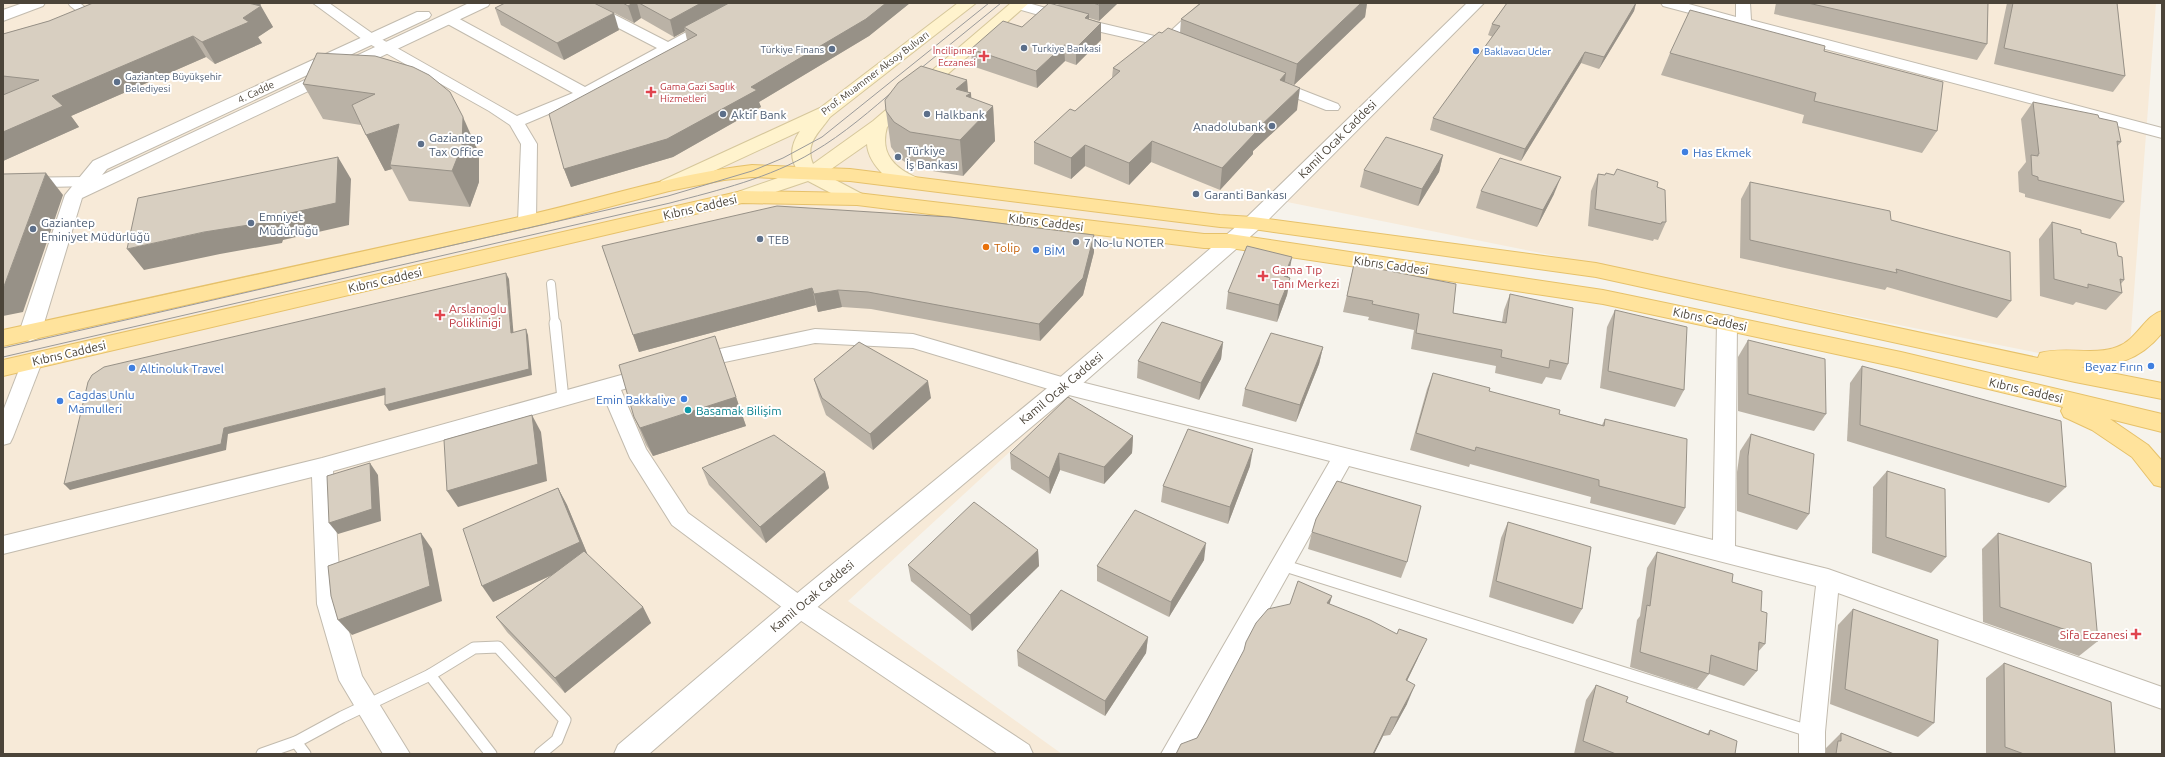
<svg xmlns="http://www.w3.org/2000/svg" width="2165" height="757" viewBox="0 0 2165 757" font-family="Ubuntu,sans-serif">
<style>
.commercial{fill:#f7ead8}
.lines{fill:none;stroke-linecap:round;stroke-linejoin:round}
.service-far1-casing{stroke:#c2bbae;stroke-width:10}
.service-casing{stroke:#c2bbae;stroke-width:13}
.minor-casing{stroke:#c2bbae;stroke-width:2}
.tertiary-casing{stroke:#c2bbae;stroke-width:2}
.secondary-casing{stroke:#d6c79b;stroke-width:2}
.primary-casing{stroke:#e6c16a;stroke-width:2}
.service-far1{stroke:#fff;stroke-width:8}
.service{stroke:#fff;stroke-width:11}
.minor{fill:#fff;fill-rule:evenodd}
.tertiary{fill:#fff;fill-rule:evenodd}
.secondary{fill:#fff3cd;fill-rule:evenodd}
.primary{fill:#ffe39c;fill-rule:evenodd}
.tram{stroke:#9a9a9a;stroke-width:1}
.wall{fill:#bab2a6}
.shaded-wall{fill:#979187}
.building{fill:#d8cfc1;stroke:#979187}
.service-dot{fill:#5c6f8a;stroke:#fff;stroke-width:1.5}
.shop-dot{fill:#3f7fe0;stroke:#fff;stroke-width:1.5}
.health-dot{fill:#e0444e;stroke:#fff;stroke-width:1.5}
.food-dot{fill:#e8710a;stroke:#fff;stroke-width:1.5}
.culture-dot{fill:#0f9aa8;stroke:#fff;stroke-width:1.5}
.labels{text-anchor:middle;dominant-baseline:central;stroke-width:4;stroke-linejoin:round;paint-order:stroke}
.far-service-label{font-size:10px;fill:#4e5e75;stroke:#fff;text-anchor:start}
.far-health-label{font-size:10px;fill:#be3a42;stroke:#fff;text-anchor:end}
.far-shop-label{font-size:10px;fill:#366cbe;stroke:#fff;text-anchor:start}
.far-street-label{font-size:10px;fill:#4b4439;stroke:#fff}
.service-label{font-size:12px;fill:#4e5e75;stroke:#fff;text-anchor:start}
.street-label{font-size:12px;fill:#4b4439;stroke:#fff}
.shop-label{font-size:12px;fill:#366cbe;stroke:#fff;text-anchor:start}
.food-label{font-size:12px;fill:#c56008;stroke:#fff;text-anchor:start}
.health-label{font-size:12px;fill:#be3a42;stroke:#fff;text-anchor:start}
.culture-label{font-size:12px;fill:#0d838f;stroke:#fff;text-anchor:start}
</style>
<rect width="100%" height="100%" fill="#f6f3ec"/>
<polygon class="commercial" points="3,3 2156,3 2128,371 1282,201 848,601 1062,754 3,754"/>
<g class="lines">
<defs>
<g id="service-far1">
<polyline points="73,3 90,16"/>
<polyline points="551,284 555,324"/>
</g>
<g id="service">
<polyline points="555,323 563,399"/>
<polyline points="1282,565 1812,732"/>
<polyline points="430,675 491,754"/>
<polyline points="296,742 305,754"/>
<polyline points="262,754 296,742 342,717 430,675 474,648 498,647 565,720 557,740 540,754"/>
</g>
<g id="minor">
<polygon points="313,3 329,3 376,36 517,116 573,93 444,22 442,19 444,16 454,16 585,87 657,48 576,6 574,3 592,3 668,42 740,3 758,3 756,6 591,96 525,124 537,144 536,222 533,226 527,228 521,226 518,222 521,144 510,125 489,111 366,42"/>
<polygon points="1013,3 1028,3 1096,22 1163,38 1201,3 1216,3 1177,41 1183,45 1181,48 1176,49 1088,29 1014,8 1012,5"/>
<polygon points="1661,3 1685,3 1736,17 1736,3 1750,3 1751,20 2162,128 2162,138 1663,6"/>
<polygon points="1274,79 1338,104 1340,107 1338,110 1326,110 1268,87 1266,84 1268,81"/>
<polygon points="85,177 91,178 94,182 91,186 3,188 3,178"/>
<polygon points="1727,315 1734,317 1737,322 1735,546 1828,569 2162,687 2162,709 1838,593 1825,732 1825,754 1799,754 1799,732 1816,586 1349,466 1188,754 1161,754 1330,461 1065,394 913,348 815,343 696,368 689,366 686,361 689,356 696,354 815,329 913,334 1065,378 1713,540 1717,322 1720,317"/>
<polygon points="32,355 39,357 42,362 13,437 10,443 3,445 3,411 22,362 25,357"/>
<polygon points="650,367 657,369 660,374 657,379 621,390 646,449 688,513 807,600 1029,745 1033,754 998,754 791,614 672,525 630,458 603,395 333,471 341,604 362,676 410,754 383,754 339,680 317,604 312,477 3,554 3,536 322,458"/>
</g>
<g id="tertiary">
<polygon points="23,3 45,3 43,6 3,21 3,10"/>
<polygon points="469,3 490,3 488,6 82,198 41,333 38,338 30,341 22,338 19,333 65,195 93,161 417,12 429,12 431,15 429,18 107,169 102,175"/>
<polygon points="1467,3 1484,3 1260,228 1073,392 808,615 649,754 614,754 618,745 790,599 1057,380 1246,218"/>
</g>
<path id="secondary" d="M958,3H976L830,117C820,132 804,143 813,164L873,121L1011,3H1029L887,127C881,149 889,163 909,174C915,177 919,178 922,183L920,187C897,193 868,166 867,144L824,174L864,195L867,199L864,203L857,205L850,203L808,181L749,201L742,203L735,201L732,197L735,193L798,171C789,158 791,144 800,131L675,189L668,191L661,189L659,185L661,181L820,108Z"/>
<g id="primary">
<path d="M752,165L850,169L1220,215L1253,217L1596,263L2038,358L2040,353C2065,346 2093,356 2117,347C2137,340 2145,315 2162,311V333C2139,361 2115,366 2081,367L2162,383V399L2075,382L1596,277L1253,229L1220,227L850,181L752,177L724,180L669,191L544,224L3,346V330C175,293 347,255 519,217C597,200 672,174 752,165Z"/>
<polygon points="742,191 857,193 1204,234 1230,234 1603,290 1901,352 2162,414 2162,432 2110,419 2148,445 2162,461 2162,487 2154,485 2132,457 2092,430 2064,417 2061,411 2063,407 1901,368 1603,304 1230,248 1204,248 857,205 742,203 3,376 3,360"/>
</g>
</defs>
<use href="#service-far1" class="service-far1-casing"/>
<use href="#service" class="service-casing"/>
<use href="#minor" class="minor-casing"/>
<use href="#tertiary" class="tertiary-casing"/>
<use href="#secondary" class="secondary-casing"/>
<use href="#primary" class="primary-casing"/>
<use href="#service-far1" class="service-far1"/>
<use href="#service" class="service"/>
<use href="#minor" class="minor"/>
<use href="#tertiary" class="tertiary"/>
<use href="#secondary" class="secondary"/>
<use href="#primary" class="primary"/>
<g class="tram">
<polyline points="915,73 1001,3"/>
<polyline points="3,348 668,196 752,171 783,158 822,137 989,3"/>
<path d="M3,357L670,203C719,190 770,178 813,152C844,134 871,110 898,87"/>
</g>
</g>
<g class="wall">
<polygon points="595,3 910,3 869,36 759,102 761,107 673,157 571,187 564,169 687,40 685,31 674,37 641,18 634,23"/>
<polygon points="1053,3 1118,3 1099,21 1089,18 1089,20 1101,23 1101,40 1076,65 1065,61 1037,88 972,66 971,49 1022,27 1059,6 1059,5"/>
<polygon points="1201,3 1367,3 1365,17 1294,85 1285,82 1297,110 1253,151 1253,154 1220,190 1151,162 1129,185 1085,166 1071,179 1034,164 1034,142 1075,111 1112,78 1113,68 1180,33 1181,19"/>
<polygon points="1507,3 1636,3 1634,11 1599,69 1581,63 1521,161 1430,130 1433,118 1493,37 1488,35 1492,24"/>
<polygon points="1776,3 1988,3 1987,44 1977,60 1774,14"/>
<polygon points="2007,3 2117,3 2125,76 2113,92 1994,64"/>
<polygon points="260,6 273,27 258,37 262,43 215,64 206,57 71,116 79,127 3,161 3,34 49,21"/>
<polygon points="495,8 619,30 564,60 501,25"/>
<polygon points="1824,51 1937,131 1922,153 1802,123 1804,115 1661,75 1670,53"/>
<polygon points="317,53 479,153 479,182 470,207 409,201 392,169 385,171 361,125 323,119 303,84"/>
<polygon points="967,80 968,92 971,93 971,98 993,106 995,141 963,176 914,168 899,158 891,147 886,111"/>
<polygon points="2033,102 2099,118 2121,142 2117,147 2124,202 2110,219 2025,197 2025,194 2019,192 2018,172 2026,162 2021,119"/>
<polygon points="1443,155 1439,172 1418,206 1360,187 1364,170"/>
<polygon points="1598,174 1657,187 1666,222 1658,240 1654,239 1653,241 1588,226 1591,191"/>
<polygon points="1750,182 1891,220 2011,301 1997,318 1887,287 1885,290 1740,258 1741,199"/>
<polygon points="1481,191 1554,194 1537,227 1476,208"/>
<polygon points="2052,222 2081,233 2118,256 2124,280 2121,284 2122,293 2106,310 2076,302 2073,305 2040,296 2039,239"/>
<polygon points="1094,235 1094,252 1083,295 1040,341 871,309 842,307 818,312 816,305 639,352 633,335 602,246"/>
<polygon points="1354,264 1453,313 1502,322 1504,310 1510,294 1568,364 1561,380 1546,377 1542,384 1495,373 1496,366 1411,349 1414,330 1368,320 1369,317 1343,312"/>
<polygon points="1289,274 1288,277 1290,278 1287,295 1277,322 1226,309 1228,292"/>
<polygon points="1615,310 1684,390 1675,407 1600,388 1607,327"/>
<polygon points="1748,340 1826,414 1814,431 1738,411 1738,357"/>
<polygon points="1223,342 1221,359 1199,400 1137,378 1138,361"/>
<polygon points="1323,347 1319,364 1296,422 1242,406 1245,389"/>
<polygon points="1862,366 2066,487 2049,503 1847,441 1850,383"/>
<polygon points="1433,373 1559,414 1602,425 1605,419 1685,508 1675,525 1590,503 1591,497 1470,464 1469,467 1410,450 1427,389"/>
<polygon points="814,379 931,398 873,450 826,415 819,396"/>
<polygon points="736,397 746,426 653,456 646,445 634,417"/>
<polygon points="1751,434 1809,514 1797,530 1737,511 1737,472 1740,451"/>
<polygon points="1133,436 1132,453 1104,484 1060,470 1050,494 1011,469 1010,453"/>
<polygon points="1250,466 1228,524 1161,502 1163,486"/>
<polygon points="702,468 825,472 829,488 766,543 709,485"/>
<polygon points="1887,471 1946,557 1931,573 1872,553 1873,487"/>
<polygon points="558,488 567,505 588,556 643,607 651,623 565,693 507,632 496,617 552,575 493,602"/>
<polygon points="1508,522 1582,609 1573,624 1489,597 1501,538"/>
<polygon points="1312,532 1407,562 1401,578 1308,549"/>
<polygon points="1998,533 2098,641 2079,656 1983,622 1982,549"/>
<polygon points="1038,550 1039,566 972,631 911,581 908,565"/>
<polygon points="1657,552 1732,582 1761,611 1765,644 1758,652 1757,671 1744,686 1709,674 1697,689 1630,667 1637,620 1640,616 1647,568"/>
<polygon points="1204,560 1169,617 1097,581 1097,566"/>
<polygon points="1332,596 1329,604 1418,658 1407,681 1407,704 1390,735 1383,736 1374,754 1176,754 1197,738"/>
<polygon points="1853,609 1934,723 1918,737 1830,704 1838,625"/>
<polygon points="1148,637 1146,653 1105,716 1018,666 1017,651"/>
<polygon points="2004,663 2115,754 1986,754 1986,678"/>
<polygon points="1596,685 1626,702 1707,734 1710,730 1735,754 1574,754 1586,700"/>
<polygon points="1841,733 1894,754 1824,754 1826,752 1826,748"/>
</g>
<g class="shaded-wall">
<polygon points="244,3 261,3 260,7 261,6 273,27 258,37 262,43 215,64 202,42 243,18"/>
<polygon points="633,3 637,3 641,18 634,23 628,6"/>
<polygon points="701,3 737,3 684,27 685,31 674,37 670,20"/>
<polygon points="886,3 910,3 869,36 759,102 761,107 673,157 571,187 564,169 751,87"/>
<polygon points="1101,3 1118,3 1099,21 1099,5"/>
<polygon points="1361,3 1367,3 1365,17 1294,85 1297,64"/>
<polygon points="1636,3 1634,11 1599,69 1604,57"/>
<polygon points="614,13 619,30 564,60 557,43"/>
<polygon points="1089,14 1089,31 1085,18"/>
<polygon points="1101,23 1101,40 1076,65 1076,48"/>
<polygon points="193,36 206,57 71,116 79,127 3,161 3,132 52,96"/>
<polygon points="1064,45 1065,61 1037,88 1036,71"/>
<polygon points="1585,52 1581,63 1521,161 1525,149"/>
<polygon points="1286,73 1283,95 1280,80"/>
<polygon points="967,80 968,95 971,93 973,126 993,106 995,141 963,176 960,140 956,89"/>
<polygon points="1300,88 1297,110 1253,151 1253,154 1220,190 1222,168 1254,132"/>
<polygon points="463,117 479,153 479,182 470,207 452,171"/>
<polygon points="399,124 390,165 392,169 385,171 366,135"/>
<polygon points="1152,141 1151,162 1129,185 1129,163"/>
<polygon points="1085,145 1085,166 1071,179 1071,158"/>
<polygon points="1443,155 1439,172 1418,206 1422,189"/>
<polygon points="338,157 351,179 349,225 283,240 282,243 220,254 144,270 127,249 268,218"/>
<polygon points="46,173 63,195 23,312 3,316 3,289"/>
<polygon points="1561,177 1554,194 1537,227 1543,210"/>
<polygon points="1094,235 1094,252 1083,295 1040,341 1039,324"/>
<polygon points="1292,257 1289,274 1282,293 1284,276"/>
<polygon points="506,273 509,279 514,339 511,333"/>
<polygon points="1290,278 1287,295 1277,322 1279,305"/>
<polygon points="812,288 816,305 639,352 633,335"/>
<polygon points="838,290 842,307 818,312 814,294"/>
<polygon points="526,329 528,335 532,375 389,411 385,405"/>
<polygon points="1223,342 1221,359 1199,400 1201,383"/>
<polygon points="1323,347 1319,364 1296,422 1300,405"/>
<polygon points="928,381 931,398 873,450 870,434"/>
<polygon points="385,388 389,394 228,434 226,450 70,490 64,484 224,428"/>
<polygon points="736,397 746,426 653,456 640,428"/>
<polygon points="532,415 541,432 547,481 458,507 447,491"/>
<polygon points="1133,436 1132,453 1104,484 1104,467"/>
<polygon points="1253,449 1250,466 1228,524 1230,507"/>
<polygon points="1059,453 1060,470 1050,494 1049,478"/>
<polygon points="370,463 378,475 381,521 338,534 329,523"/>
<polygon points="825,472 829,488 766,543 760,527"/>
<polygon points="558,488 567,505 589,558 493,602 482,586"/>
<polygon points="421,533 432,549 442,601 352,635 338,620"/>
<polygon points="1206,543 1204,560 1169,617 1171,602"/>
<polygon points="1038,550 1039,566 972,631 970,615"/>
<polygon points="1332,596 1326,616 1327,603"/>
<polygon points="643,607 651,623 565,693 555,678"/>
<polygon points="1148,637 1146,653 1105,716 1105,701"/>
<polygon points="1427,639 1418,658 1398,699 1406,680"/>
<polygon points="1415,685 1407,704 1390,735 1398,717"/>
<polygon points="1391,717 1383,736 1374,754 1373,754"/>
</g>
<g class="building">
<polygon points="93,3 248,3 261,6 243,18 249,22 202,42 193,36 52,96 63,106 3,132 3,95 39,80 3,76 3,34 49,21"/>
<polygon points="505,3 594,3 614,13 557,43 495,8"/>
<polygon points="623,3 633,3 628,6"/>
<polygon points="639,3 701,3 670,20"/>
<polygon points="729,3 886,3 866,19 751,87 757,90 667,139 564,169 549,114 697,35 684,27"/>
<polygon points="1049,3 1089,14 1085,18 1101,23 1076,48 1064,45 1036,71 971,49 1003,21 1022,27"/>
<polygon points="1093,3 1101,3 1099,5"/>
<polygon points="1201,3 1361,3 1297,64 1181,19"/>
<polygon points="1507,3 1636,3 1604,57 1585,52 1525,149 1433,118 1500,26 1492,24"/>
<polygon points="1808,3 1988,3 1987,44"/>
<polygon points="2013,3 2117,3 2125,76 2004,48"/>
<polygon points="1690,10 1825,46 1824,51 1943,82 1937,131 1814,101 1816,93 1670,53"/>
<polygon points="1168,28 1286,73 1280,80 1300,88 1254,132 1256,132 1222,168 1152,141 1129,163 1085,145 1071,158 1034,142 1070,109 1075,111 1120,71 1113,68 1159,32 1162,33"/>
<polygon points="317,53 375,56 413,67 429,75 450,92 463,117 462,146 452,171 390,165 399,124 366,135 352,105 375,94 303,84"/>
<polygon points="921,66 967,80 956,89 971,93 966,96 993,106 960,140 910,132 894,122 886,111 885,100 898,83"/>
<polygon points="2033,102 2098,115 2099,118 2117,122 2121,142 2117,141 2124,202 2038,180 2038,177 2032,175 2031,155 2038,156 2038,154 2039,154"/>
<polygon points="1386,137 1443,155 1422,189 1364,170"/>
<polygon points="338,157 336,203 268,218 268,222 204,232 127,249 138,198"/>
<polygon points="1500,158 1561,177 1543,210 1481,191"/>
<polygon points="1617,169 1658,182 1657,187 1665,190 1666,222 1662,222 1661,224 1595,209 1598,174 1605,175 1606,173 1614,175"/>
<polygon points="46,173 3,289 3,174"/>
<polygon points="1750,182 1890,211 1891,220 2010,252 2011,301 1896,269 1897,273 1750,240"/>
<polygon points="777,206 950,217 1094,235 1083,278 1039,324 868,292 838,290 814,294 812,288 633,335 602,246"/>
<polygon points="2052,222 2081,230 2081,233 2116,243 2118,256 2122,257 2124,280 2120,279 2122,293 2088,284 2088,288 2054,279"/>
<polygon points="1247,246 1292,257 1284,276 1290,278 1279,305 1228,292"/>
<polygon points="1354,264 1456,284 1453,313 1506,323 1510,294 1573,308 1568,364 1550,360 1549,368 1501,357 1502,350 1416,333 1419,314 1372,304 1373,301 1347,296"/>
<polygon points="506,273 511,333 526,329 529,369 385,405 385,388 224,428 221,444 64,484 88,382 92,375 104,367"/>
<polygon points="1615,310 1687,327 1684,390 1608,371"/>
<polygon points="1162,322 1223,342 1201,383 1138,361"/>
<polygon points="1271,333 1323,347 1300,405 1245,389"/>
<polygon points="715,336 736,397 640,428 634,417 619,365"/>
<polygon points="1748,340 1825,359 1826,414 1748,394"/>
<polygon points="859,342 928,381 870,434 822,398 814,379"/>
<polygon points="1862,366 2061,421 2066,487 1860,425"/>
<polygon points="1433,373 1490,388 1489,391 1560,410 1559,414 1604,426 1605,419 1687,439 1685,508 1599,486 1599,480 1476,447 1475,451 1416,433"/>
<polygon points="1068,397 1133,436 1104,467 1059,453 1049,478 1010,453"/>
<polygon points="532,415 538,464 447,491 444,440"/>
<polygon points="1188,429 1253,449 1230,507 1163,486"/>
<polygon points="1751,434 1814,454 1809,514 1748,494 1748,456"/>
<polygon points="774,435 825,472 760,527 702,468"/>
<polygon points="370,463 372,509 329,523 327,476"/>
<polygon points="1887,471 1945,489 1946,557 1886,537"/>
<polygon points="1337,481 1421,506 1407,562 1312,532 1316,519"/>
<polygon points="558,488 580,542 482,586 463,529"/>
<polygon points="974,502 1038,550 970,615 908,565"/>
<polygon points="1135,510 1206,543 1171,602 1097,566"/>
<polygon points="1508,522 1591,547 1582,609 1496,581"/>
<polygon points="421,533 430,586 338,620 331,596 328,566"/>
<polygon points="1998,533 2091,563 2098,641 2000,607"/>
<polygon points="584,551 643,607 555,678 496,617"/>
<polygon points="1657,552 1733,574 1732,582 1762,591 1761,611 1767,613 1765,644 1759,642 1757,671 1711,655 1709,674 1640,652 1647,605 1650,606"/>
<polygon points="1298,581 1332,596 1327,603 1370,620 1397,634 1399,629 1427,639 1406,680 1415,685 1398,717 1391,717 1373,754 1176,754 1181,744 1197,738 1206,722 1244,650 1246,642 1256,623 1268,609 1290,604"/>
<polygon points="1061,590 1148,637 1105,701 1017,651"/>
<polygon points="1853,609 1938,640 1934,723 1845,689"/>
<polygon points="2004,663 2111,702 2115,754 2024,754 2005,747"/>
<polygon points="1596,685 1628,697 1626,702 1709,735 1710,730 1737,741 1735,754 1616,754 1583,741"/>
<polygon points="1841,733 1894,754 1836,754 1838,741 1841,741"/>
</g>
<g class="service-dot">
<circle cx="1024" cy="48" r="4"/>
<circle cx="832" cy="49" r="4"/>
<circle cx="117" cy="82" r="4"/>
<circle cx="723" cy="114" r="4"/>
<circle cx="927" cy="114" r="4"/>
<circle cx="1272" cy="126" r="4"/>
<circle cx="421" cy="144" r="4"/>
<circle cx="898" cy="157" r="4"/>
<circle cx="1196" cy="194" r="4"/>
<circle cx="251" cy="223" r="4"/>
<circle cx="33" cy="229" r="4"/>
<circle cx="760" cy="239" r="4"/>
<circle cx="1076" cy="242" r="4"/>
</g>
<g class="shop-dot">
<circle cx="1476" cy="51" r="4"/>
<circle cx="1685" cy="152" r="4"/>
<circle cx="1036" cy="250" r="4"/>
<circle cx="2151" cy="366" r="4"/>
<circle cx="132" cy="368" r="4"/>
<circle cx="684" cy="399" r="4"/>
<circle cx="60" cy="401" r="4"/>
</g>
<g class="health-dot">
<path d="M982 50h4v4h4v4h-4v4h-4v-4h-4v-4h4z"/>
<path d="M649 86h4v4h4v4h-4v4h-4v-4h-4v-4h4z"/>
<path d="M1261 270h4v4h4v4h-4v4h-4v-4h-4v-4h4z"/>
<path d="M438 309h4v4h4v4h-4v4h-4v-4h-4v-4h4z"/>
<path d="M2134 628h4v4h4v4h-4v4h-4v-4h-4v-4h4z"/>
</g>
<circle class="food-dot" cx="986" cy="247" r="4"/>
<circle class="culture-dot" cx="688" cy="410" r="4"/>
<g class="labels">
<g class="far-service-label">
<text x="1032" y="48">Turkiye Bankasi</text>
<text x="824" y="49" text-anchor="end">Türkiye Finans</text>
<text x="125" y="76">Gaziantep Büyükşehir<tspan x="125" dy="12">Belediyesi</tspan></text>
</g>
<g class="far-health-label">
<text x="976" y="50">İncilipınar<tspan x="976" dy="12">Eczanesi</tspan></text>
<text x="660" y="86" text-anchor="start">Gama Gazi Saglık<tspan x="660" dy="12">Hizmetleri</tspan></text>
</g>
<g class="far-shop-label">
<text x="1484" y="51">Baklavacı Ucler</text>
</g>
<g class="far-street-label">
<text transform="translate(875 73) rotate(-37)">Prof. Muammer Aksoy Bulvarı</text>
<text transform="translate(256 92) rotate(-25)">4. Cadde</text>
</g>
<g class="service-label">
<text x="731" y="114">Aktif Bank</text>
<text x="935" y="114">Halkbank</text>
<text x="1264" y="126" text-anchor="end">Anadolubank</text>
<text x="429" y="137">Gaziantep<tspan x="429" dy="14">Tax Office</tspan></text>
<text x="906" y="150">Türkiye<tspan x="906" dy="14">İş Bankası</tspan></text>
<text x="1204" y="194">Garanti Bankası</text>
<text x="259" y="216">Emniyet<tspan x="259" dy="14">Müdürlüğü</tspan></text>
<text x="41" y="222">Gaziantep<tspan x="41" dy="14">Eminiyet Müdürlüğü</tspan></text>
<text x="768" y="239">TEB</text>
<text x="1084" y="242">7 No-lu NOTER</text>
</g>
<g class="street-label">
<text transform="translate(1337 139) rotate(-45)">Kamil Ocak Caddesi</text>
<text transform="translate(700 207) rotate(-13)">Kıbrıs Caddesi</text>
<text transform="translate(1046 222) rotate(7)">Kıbrıs Caddesi</text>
<text transform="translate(1391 265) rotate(8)">Kıbrıs Caddesi</text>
<text transform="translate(385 280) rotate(-13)">Kıbrıs Caddesi</text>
<text transform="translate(1710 319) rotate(12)">Kıbrıs Caddesi</text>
<text transform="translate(69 353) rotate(-13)">Kıbrıs Caddesi</text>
<text transform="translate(1061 388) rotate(-40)">Kamil Ocak Caddesi</text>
<text transform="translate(2026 390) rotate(13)">Kıbrıs Caddesi</text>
<text transform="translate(812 596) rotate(-40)">Kamil Ocak Caddesi</text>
</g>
<g class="shop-label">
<text x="1693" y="152">Has Ekmek</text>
<text x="1044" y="250">BİM</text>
<text x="2143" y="366" text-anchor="end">Beyaz Fırın</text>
<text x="140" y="368">Altinoluk Travel</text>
<text x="68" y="394">Cagdas Unlu<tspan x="68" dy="14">Mamulleri</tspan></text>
<text x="676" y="399" text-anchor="end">Emin Bakkaliye</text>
</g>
<g class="food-label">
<text x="994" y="247">Tolip</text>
</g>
<g class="health-label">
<text x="1272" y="269">Gama Tıp<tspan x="1272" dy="14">Tanı Merkezi</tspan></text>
<text x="449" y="308">Arslanoglu<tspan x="449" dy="14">Poliklinigi</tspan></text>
<text x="2128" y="634" text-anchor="end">Sifa Eczanesi</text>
</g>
<g class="culture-label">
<text x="696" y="410">Basamak Bilişim</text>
</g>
</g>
<rect width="2165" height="757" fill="none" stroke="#4b4439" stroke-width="8"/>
</svg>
